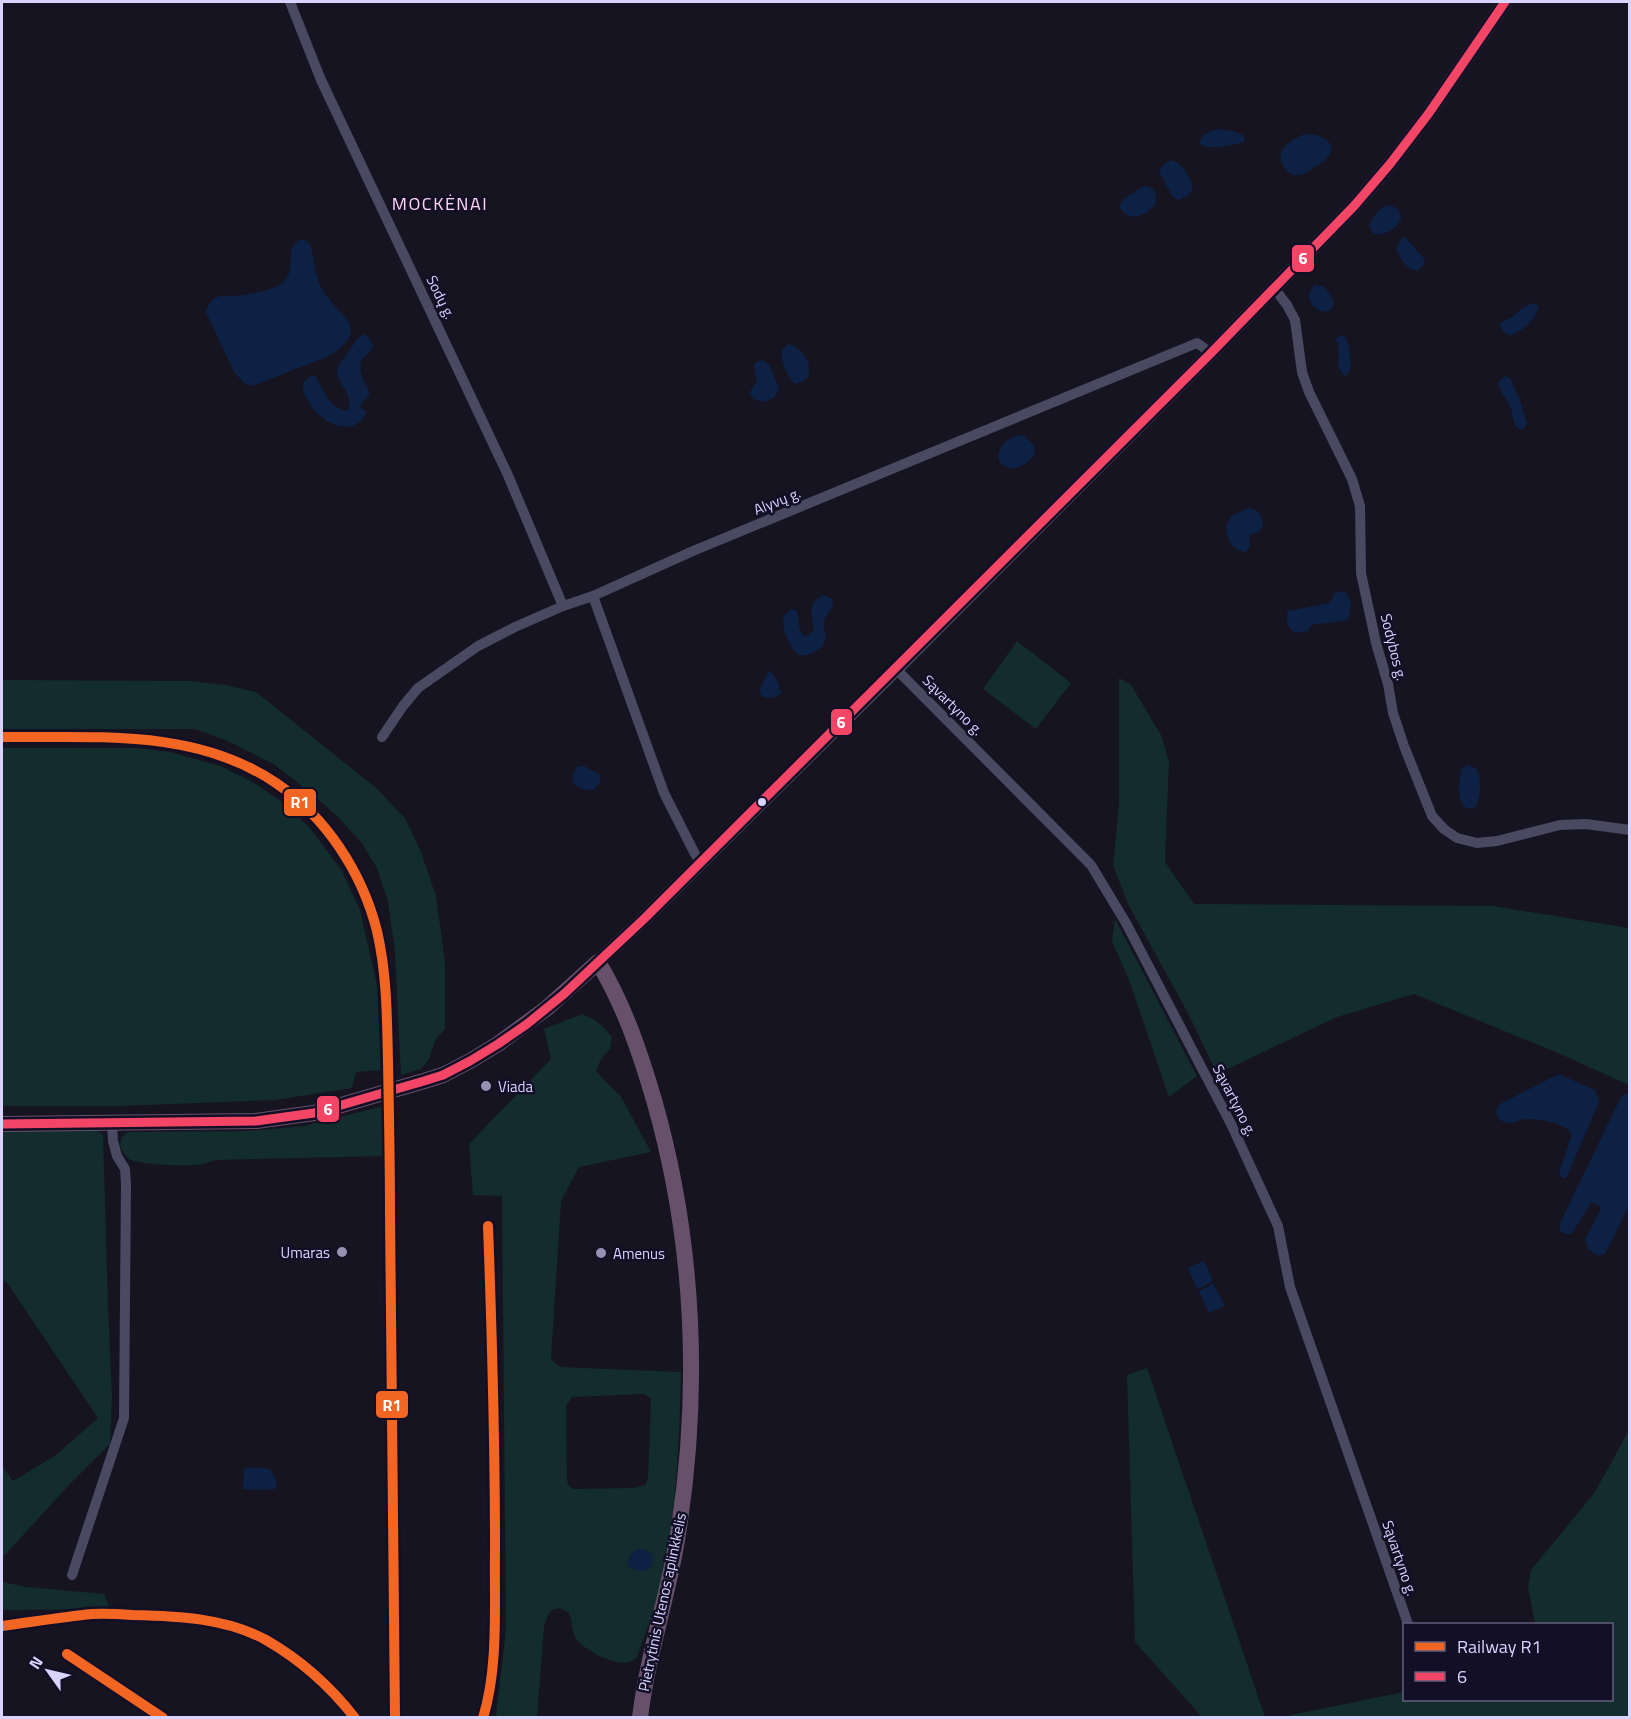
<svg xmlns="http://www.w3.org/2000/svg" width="1631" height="1719" viewBox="0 0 1631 1719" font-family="'Titillium Web',sans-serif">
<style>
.green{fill:#132c2d;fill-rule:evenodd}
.water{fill:#0d2144}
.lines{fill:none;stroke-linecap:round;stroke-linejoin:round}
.minor{stroke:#4a4962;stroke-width:10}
.major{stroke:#5e5373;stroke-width:14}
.highway{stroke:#67516a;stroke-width:16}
.bus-1-casing{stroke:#130f26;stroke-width:14}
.bus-1{stroke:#f34667;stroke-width:9}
.rail-1-casing{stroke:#130f26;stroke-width:15}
.rail-1{stroke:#f26522;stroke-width:10}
.bus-dot{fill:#d9d4ff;stroke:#130f26;stroke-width:2}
.poi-dot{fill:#9591b1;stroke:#130f26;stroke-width:2}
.labels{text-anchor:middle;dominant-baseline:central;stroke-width:5;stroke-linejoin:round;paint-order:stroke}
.street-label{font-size:15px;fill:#d9d4ff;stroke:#130f26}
.poi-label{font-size:15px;fill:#d9d4ff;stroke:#130f26;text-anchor:start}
.quarter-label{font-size:18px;letter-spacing:1.5px;fill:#ffd6f0;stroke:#130f26}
.line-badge{stroke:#130f26;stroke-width:2}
.badge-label{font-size:16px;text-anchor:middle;font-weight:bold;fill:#fff}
</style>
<rect width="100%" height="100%" fill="#161421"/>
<g class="green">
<polygon points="1017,641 1071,683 1036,729 983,689"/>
<polygon points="1119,678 1131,685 1161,735 1169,761 1165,862 1194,904 1494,906 1629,928 1629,1085 1558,1053 1414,994 1337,1017 1217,1074 1189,1015 1128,904 1113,865 1119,804"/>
<polygon points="2,680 190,681 226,685 256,692 375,787 405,818 421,852 436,896 445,962 445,1028 435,1041 429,1059 421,1069 401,1075 395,951 388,902 377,868 361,842 338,817 311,793 275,765 230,742 195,729 2,729"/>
<polygon points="2,748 138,748 170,752 220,766 251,781 281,801 309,827 342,871 360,910 377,985 381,1070 356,1072 352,1088 275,1100 120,1106 2,1106"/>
<polygon points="1115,919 1197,1076 1169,1097 1129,980 1112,941"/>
<path d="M582,1014C596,1019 603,1026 612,1037L610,1049L601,1059L596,1071L613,1089L620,1095L651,1152L579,1167L561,1201L551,1359L560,1367L681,1372C679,1444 677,1516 660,1587C655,1611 645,1634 637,1657C634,1659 632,1661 629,1662C615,1666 586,1651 577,1640C571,1632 573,1622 569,1613C553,1602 548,1613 544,1627L537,1717H496L506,1629L502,1196L473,1195L469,1144L551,1059L544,1029ZM644,1394L651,1398L648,1479L645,1485L633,1488L574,1489L568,1485L567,1479L566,1406L572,1397Z"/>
<path d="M384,1106V1156L216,1160C212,1161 207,1163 203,1164C191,1167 139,1165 129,1159C126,1156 122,1151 121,1148C119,1140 122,1136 128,1132L249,1131L303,1126Z"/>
<polygon points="96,1130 103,1134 108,1305 112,1397 110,1444 69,1485 2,1558 2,1466 13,1481 56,1455 98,1418 6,1281 2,1283 2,1131"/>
<polygon points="1147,1368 1265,1717 1202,1717 1135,1642 1127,1375"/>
<polygon points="1629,1430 1629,1717 1281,1717 1404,1692 1404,1700 1612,1700 1612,1624 1535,1624 1528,1587 1531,1570 1595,1492"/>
<polygon points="2,1582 27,1587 104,1594 110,1609 2,1610"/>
</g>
<g class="water">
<path d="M1220,129L1236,132L1244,136V141C1234,146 1211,150 1201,145L1200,141C1203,133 1211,131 1220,129Z"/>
<path d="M1305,134C1318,133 1340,142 1328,157C1324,162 1318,165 1313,168C1309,171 1305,174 1300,175C1289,177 1279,165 1281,154C1283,144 1297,137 1305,134Z"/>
<path d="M1171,160C1184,164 1189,176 1193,188L1190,194L1179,200L1173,197L1159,172L1162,166Z"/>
<path d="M1144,186C1154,185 1157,195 1156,203C1147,215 1131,223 1121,210L1120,204L1125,198Z"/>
<path d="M1387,205C1396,206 1401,211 1401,219C1395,230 1387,235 1374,234L1369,227C1371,218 1379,209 1387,205Z"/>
<path d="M1403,236C1406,238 1422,256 1425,260L1424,265L1417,271C1407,269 1399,258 1396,248Z"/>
<path d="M299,240H305L310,244C315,259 314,275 322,289C340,319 374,328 327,357L252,386L244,383L234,372L206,312C212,289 227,298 244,295C254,293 267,291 276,287C302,274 281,252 299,240Z"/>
<path d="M1315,285L1323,286L1331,295L1334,304L1329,311C1314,314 1301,296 1315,285Z"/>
<path d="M1531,303L1537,305L1539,308C1535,321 1522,330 1510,336L1504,333L1499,324L1512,317L1521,309Z"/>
<path d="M363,334L369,337L373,347C371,352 367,354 363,358C356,368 365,383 369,392V396L359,406L365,411L366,414C349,446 301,411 303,383L309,377L315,376C326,393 326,406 348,411C354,391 336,384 337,370C338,364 354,345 358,338Z"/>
<path d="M1341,335L1345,336C1350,347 1351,359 1350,371L1345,376C1336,369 1338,363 1339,353C1339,348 1337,344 1336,339Z"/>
<path d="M788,344C800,345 814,366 808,376C806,381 800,382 795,384C789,380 780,360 782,352C783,347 785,347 788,344Z"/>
<polygon points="763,360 769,365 779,388 774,398 763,402 753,399 750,392 757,381 754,366 756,362"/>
<path d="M1505,376L1510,378L1520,400L1527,424L1526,427L1520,430C1511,424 1514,413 1509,404C1505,396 1499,392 1498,382Z"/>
<path d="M1023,435L1034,445L1035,454C1025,467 1011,475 999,461C995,447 1009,435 1023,435Z"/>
<path d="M1247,508C1257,507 1263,516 1263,526L1259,532L1251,534L1249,537L1250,546L1245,552C1230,550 1228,539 1226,526L1231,517Z"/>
<path d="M1341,591L1345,592C1352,600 1352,612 1347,620C1335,623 1322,622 1311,625L1308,631L1296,633C1288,629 1285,620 1288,611L1330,603L1334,594Z"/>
<path d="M824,595L832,599L833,605C831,611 825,615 824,621C822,629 829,637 823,645C821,648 816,651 812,653C797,661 790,647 786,635C782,624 780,612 795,609C801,617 796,629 804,636L809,635L814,629C812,613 806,603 824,595Z"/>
<path d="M770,671L777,680L781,693C776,698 768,699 762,696L759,691L768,672Z"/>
<path d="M1468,765L1476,768C1482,779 1481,796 1475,808C1455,814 1458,780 1462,768Z"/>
<path d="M578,766H584L599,774L601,781C594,794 583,791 573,783L572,776Z"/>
<path d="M1561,1075L1595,1090L1599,1102L1567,1177L1564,1178L1561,1177L1559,1173L1572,1134C1565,1123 1540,1119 1528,1119C1520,1118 1513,1125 1505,1122C1495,1120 1495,1111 1500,1104L1555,1076Z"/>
<path d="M1625,1094H1630L1629,1205L1606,1253L1599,1256L1588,1249L1585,1239L1601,1209C1599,1206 1595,1202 1591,1203L1572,1233L1564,1234L1560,1230V1223L1621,1097Z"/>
<polygon points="1204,1261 1213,1281 1199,1289 1197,1288 1188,1269 1189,1267"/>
<polygon points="1213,1284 1224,1304 1223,1307 1209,1313 1199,1291"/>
<path d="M249,1468C268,1468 272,1465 277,1485L275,1489L262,1490L243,1489L244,1469Z"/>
<path d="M640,1549C653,1550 656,1560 648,1570L641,1571L630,1568L627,1563L632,1552Z"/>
</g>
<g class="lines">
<g class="minor">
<polyline points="290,2 321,80 507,473 563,606"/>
<polyline points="1274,288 1287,305 1295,320 1302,372 1309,392 1352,479 1360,506 1361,573 1376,643 1388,684 1393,713 1404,746 1432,816 1444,829 1457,838 1477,843 1497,841 1560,825 1586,824 1630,830"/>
<polyline points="593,596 664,793 695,854 701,863"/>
<polyline points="896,669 1091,865 1126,923 1231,1124 1278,1226 1290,1287 1408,1624"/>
<polyline points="382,737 403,706 418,688 478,646 515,627 563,606 593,596 693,551 1197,343 1211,353"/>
<polyline points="72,1575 124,1418 126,1184 125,1169 117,1156 113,1141 112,1124"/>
</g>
<polyline class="major" points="598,962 645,918 896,669 1211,353 1354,206 1390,164 1429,113 1505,2"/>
<path class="highway" d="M2,1124L256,1121L314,1113L424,1081L443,1075L470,1061L498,1044L547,1008L598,962C624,1005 640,1052 654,1100C695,1243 701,1394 677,1540C667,1600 647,1657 640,1718"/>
<defs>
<polyline id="bus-1" points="2,1124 256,1121 314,1113 424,1081 443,1075 470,1061 498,1044 527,1024 564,994 645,918 1211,353 1354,206 1390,164 1429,113 1505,2"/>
</defs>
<use href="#bus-1" class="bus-1-casing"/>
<use href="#bus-1" class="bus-1"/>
<defs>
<g id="rail-1">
<path d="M2,737C95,738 195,728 276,783C326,817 362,872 377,931C387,974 387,1018 388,1062C389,1113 390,1163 390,1214C392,1382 394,1550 395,1718"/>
<path d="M2,1626C32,1622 62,1617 92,1614C105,1613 120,1614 133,1615C178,1616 226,1618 266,1640C301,1660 330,1686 355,1718"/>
<polyline points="67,1654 163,1718"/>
<path d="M483,1718C499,1666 494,1604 495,1550C495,1442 492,1334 488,1226"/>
</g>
</defs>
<use href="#rail-1" class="rail-1-casing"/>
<use href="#rail-1" class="rail-1"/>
</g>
<circle class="bus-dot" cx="762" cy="802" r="5"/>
<g class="poi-dot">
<circle cx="486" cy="1086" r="6"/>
<circle cx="342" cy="1252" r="6"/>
<circle cx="601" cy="1253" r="6"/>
</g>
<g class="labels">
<g class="street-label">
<text transform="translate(441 297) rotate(64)">Sodų g.</text>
<text transform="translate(777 501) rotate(-22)">Alyvų g.</text>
<text transform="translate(1394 647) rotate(76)">Sodybos g.</text>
<text transform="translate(953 705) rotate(45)">Sąvartyno g.</text>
<text transform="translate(1235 1100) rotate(63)">Sąvartyno g.</text>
<text transform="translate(1400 1558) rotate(71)">Sąvartyno g.</text>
<text transform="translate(662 1602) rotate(-78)">Pietrytinis Utenos aplinkkelis</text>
</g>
<g class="poi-label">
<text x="498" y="1086">Viada</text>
<text x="330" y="1252" text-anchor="end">Umaras</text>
<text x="613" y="1253">Amenus</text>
</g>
<g class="quarter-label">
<text x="440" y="203">MOCKĖNAI</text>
</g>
</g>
<g class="line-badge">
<rect x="1291" y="244" width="24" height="29" rx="6" fill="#f34667"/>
<rect x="830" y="708" width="23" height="28" rx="6" fill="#f34667"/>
<rect x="283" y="788" width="34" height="29" rx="6" fill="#f26522"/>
<rect x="316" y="1095" width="24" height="28" rx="6" fill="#f34667"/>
<rect x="375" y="1390" width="34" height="29" rx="6" fill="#f26522"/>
</g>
<g class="badge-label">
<text x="1303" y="264">6</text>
<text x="841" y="728">6</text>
<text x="300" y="808">R1</text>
<text x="328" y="1115">6</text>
<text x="392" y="1411">R1</text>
</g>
<rect width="1631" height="1719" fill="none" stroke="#d9d4ff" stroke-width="6"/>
<rect x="1403" y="1623" width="210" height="78" fill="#130f26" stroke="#625e7d" stroke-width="1.5"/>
<rect x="1415" y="1642" width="30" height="9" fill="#f26522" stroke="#625e7d" stroke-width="1.5"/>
<text x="1457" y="1653" font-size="18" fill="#d9d4ff">Railway R1</text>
<rect x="1415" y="1672" width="30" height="9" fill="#f34667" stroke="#625e7d" stroke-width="1.5"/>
<text x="1457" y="1683" font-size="18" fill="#d9d4ff">6</text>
<g transform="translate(48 1671) rotate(304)" stroke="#130f26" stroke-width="4.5" paint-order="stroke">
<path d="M0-4.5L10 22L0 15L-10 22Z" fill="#d9d4ff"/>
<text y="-9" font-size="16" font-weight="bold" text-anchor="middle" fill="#d9d4ff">N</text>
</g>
</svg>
